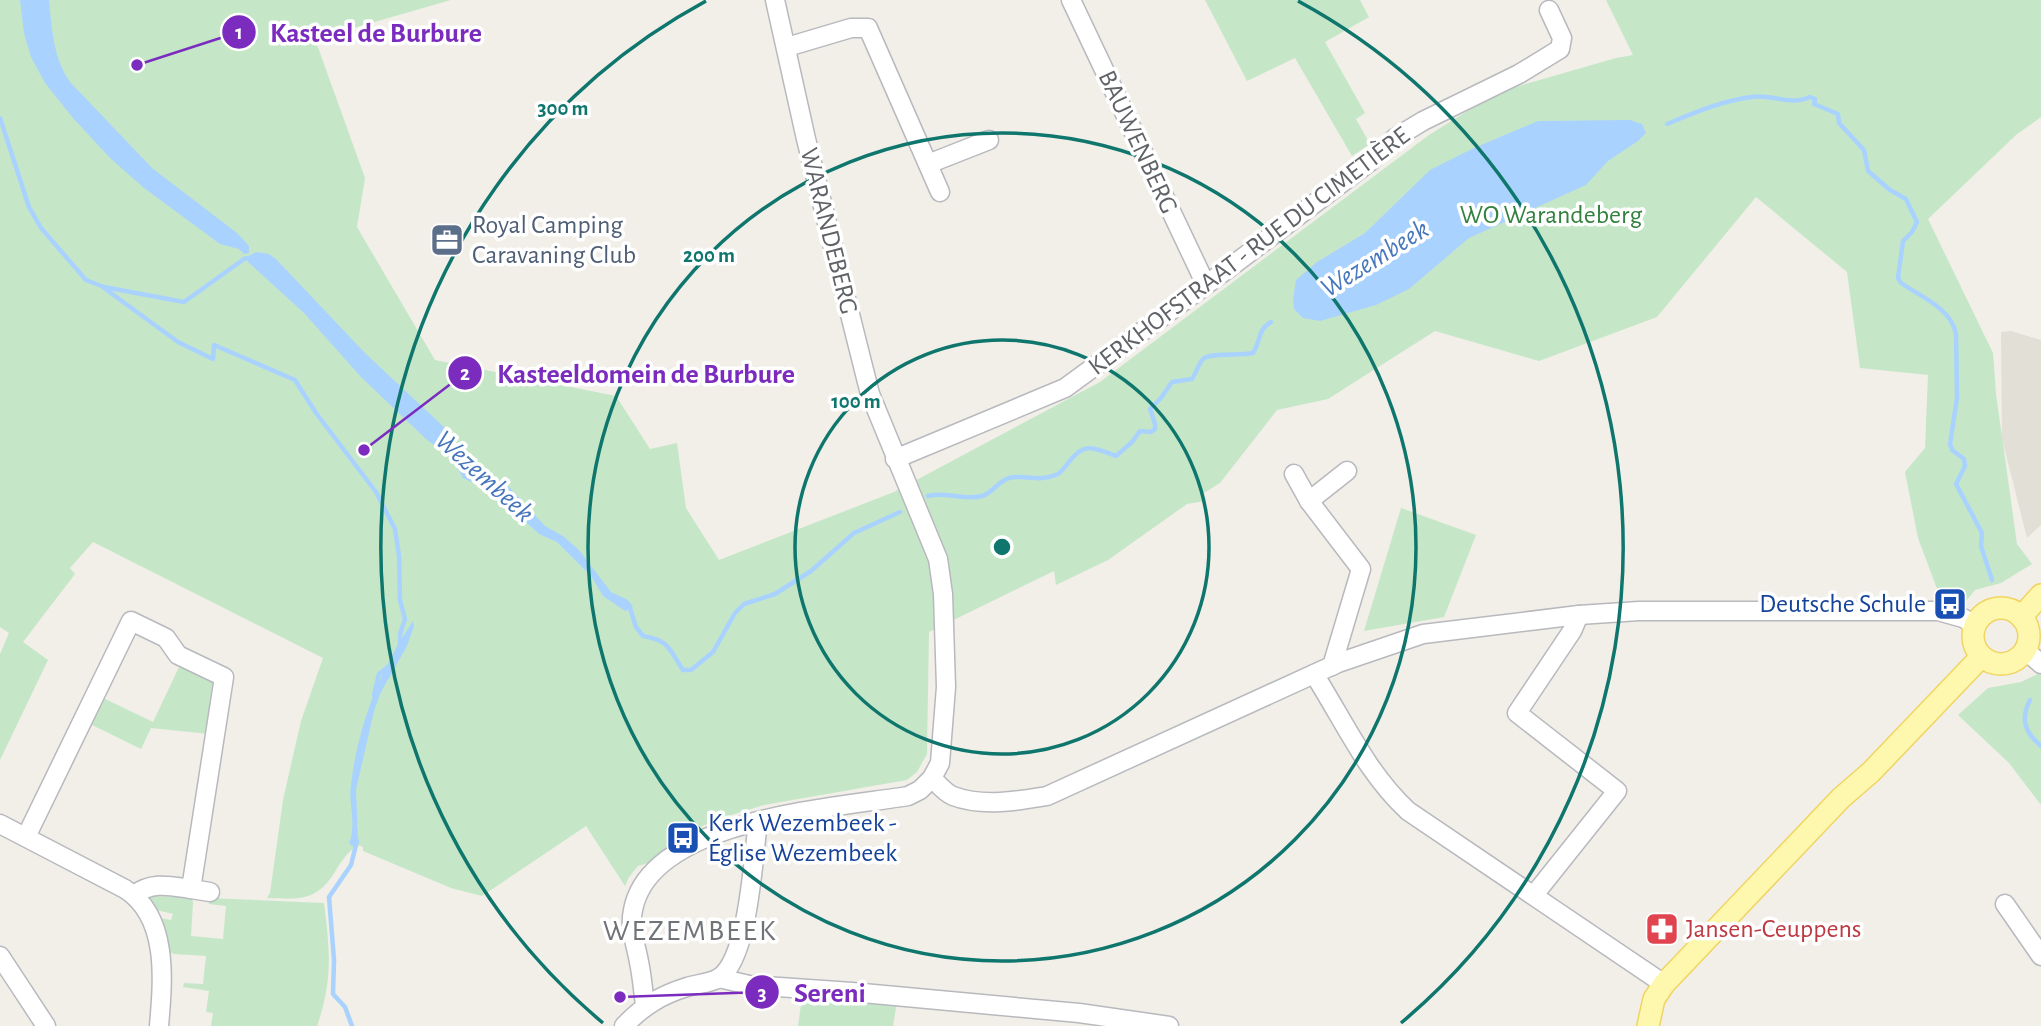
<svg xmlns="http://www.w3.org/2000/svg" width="2041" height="1026" viewBox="0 0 2041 1026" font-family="'Alegreya Sans',sans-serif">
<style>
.education{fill:#e1dfd6}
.green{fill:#c5e7c8}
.water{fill:#aad2fe}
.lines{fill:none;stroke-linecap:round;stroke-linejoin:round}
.stream{stroke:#aad2fe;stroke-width:4.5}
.minor-casing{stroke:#b8b9be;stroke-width:21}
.major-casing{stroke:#f1d460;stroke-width:24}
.minor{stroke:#fff;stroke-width:18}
.major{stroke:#fef8af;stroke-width:21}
.ring{fill:none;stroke:#0f766e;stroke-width:3.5}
.labels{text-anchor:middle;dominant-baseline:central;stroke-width:7;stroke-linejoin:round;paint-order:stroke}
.street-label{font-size:26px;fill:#5f6267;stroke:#fff}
.park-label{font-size:26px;fill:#34813f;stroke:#fff}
.service-label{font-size:26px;fill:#4e5e75;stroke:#fff;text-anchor:start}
.transit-label{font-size:26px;fill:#164399;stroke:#fff;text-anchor:end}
.health-label{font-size:26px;fill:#be3a42;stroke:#fff;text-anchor:start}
.water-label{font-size:28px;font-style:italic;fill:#4776bb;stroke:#fff}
.quarter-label{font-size:30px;letter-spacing:2px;fill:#707479;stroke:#fff}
.centre{fill:#0f766e;stroke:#fff;stroke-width:3.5}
.ring-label{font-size:21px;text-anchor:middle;font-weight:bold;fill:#0f766e;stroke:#fff;stroke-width:7;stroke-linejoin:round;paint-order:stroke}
.leader{fill:none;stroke:#7b2cbf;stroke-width:2.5}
.callout-dot{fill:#7b2cbf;stroke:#fff;stroke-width:2.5}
.mark-label{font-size:21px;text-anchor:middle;font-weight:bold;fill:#fff}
.callout-label{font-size:28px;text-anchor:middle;font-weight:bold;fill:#7b2cbf;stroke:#fff;stroke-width:7;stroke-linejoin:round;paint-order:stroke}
</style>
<rect width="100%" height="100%" fill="#f1efe8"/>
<polygon class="education" points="2011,331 2041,340 2041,525 2027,538 2002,439 2001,332"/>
<g class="green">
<path d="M0,0H451L315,39L365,178L357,227L435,360L616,396L650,449L677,443L686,508L719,560L894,492L1100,382L1429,135L1498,92L1616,58L1633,55L1606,0H2041V117L2016,135L1928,219L1993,353L1996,394L2017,544L2032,564L2001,583L1975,590L1966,601L1942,602L1918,538L1905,472L1925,448L1928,375L1860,368L1847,272L1756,197L1657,317L1539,361L1435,331L1328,399L1277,410L1220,483L1204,493L1205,501L1187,504L1108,560L1056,585L1054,571L929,632L927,754L917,772L907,780L764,805L718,819L677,838L651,862L638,866L629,877L625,886L586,826L482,896L451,888L363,851V847L357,845L355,833L354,848C344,856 340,864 333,875C315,902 297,899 267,898L270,893L283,800L301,721L323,658L93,542L70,568L75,574L23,642L48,660L0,760V654L9,633L0,627Z"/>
<polygon points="1205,0 1360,0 1369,17 1325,42 1365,113 1356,119 1370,144 1352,156 1295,58 1247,81"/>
<polygon points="1401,508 1476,535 1444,617 1364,631"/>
<polygon points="180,665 211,680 215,686 209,734 151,728 141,749 86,722 99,696 153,722"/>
<polygon points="2040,673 2041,675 2041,805 2009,763 1958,715 1988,688 2021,682"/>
<path d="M154,896L192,898L193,903L191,936L223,939L226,906L209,904V898L324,903C330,951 333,980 317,1026H211L213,1013L206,1012L209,991L183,987L184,983L203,984L206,956L174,954L166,950L154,917L171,920L173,914L152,909L148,898Z"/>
<polygon points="802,997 897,1002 893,1026 798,1026"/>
</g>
<g class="water">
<path d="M20,0H49C52,29 53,57 70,82L152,168L237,233L249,246V253L244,254L239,249L220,244L144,188L110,158L73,118L45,83L31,57L24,33Z"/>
<polygon points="1630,120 1642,124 1646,133 1638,141 1608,161 1586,185 1469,238 1409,289 1376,305 1320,321 1303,318 1294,309 1293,300 1296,280 1317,262 1365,233 1430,170 1474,148 1538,121"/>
<polygon points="256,252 269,254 276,259 365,353 445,428 465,457 480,472 509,487 545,526 563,536 579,550 611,592 628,600 633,607 625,611 603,596 591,576 557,542 539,534 494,493 463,478 453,460 426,439 361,377 304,313 248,262 249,256"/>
<path d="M413,621L414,626L407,646L381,692L374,711L356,790L358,843L356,846H352L349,843C357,824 348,804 351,784C358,726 380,669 413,621Z"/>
</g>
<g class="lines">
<g class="stream">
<polyline points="0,118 29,207 41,228 86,280 104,287 184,302 244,259 253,257"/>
<path d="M1667,124C1694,113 1721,101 1751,97C1772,94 1790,106 1810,97L1815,99L1814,104L1838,114L1839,123L1864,150L1868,171L1890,190L1906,199L1917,222L1912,232L1903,241L1898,278L1901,283C1921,297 1951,308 1956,334L1957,398L1950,444L1952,450L1964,459L1965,466L1956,484L1982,533L1981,546L1992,580"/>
<polyline points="104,288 178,342 213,359 214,345 295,380 316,413 376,492 395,529 399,556 400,600 405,619 400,634 400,645"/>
<path d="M928,496C945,491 965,501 982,496C993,493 998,481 1009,478C1026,474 1038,483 1058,474C1062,471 1066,466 1069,462C1084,441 1095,448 1116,456L1132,442L1140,431L1151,432L1155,429V424L1150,409L1161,398L1172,382L1192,379C1196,373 1199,363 1203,359C1209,352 1241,356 1253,353C1261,341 1257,330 1271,322"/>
<path d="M629,605L636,627L643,636C669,640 669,649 683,670H691L713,652L735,613L744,604L775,594L811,571L854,533L900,512"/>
<polyline points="374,695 379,674 388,667"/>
<path d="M2030,700C2020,719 2025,733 2041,746"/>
<polyline points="352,1026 345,1007 333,994 334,960 329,897 351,865 357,841"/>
</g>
<defs>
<g id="minor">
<polyline points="1071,0 1206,285"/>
<polyline points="787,47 851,28 868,28 940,192"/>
<polyline points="928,164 989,140"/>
<polyline points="895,459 1065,388 1233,265 1372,160 1395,138 1423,121 1519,74 1560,49 1562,38 1549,10"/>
<polyline points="1294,474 1309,501 1361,569 1332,666"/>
<polyline points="1309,501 1347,471"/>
<polyline points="2025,650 2041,664"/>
<path d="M1314,674C1344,721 1366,772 1408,811L1664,984"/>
<path d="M932,778C938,784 945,793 953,796C982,807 1018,801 1047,796L1338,663L1423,634L1579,615L1639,611H1938L1963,618L1975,625"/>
<path d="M0,824L125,889C169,917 163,980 159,1026"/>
<path d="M26,837L131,621L166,638L178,655L224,677L191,889C170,886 152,881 134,895"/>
<polyline points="191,889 210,892"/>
<polyline points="1534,895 1617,791 1517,713 1572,631 1579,615"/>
<polyline points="2005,904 2041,956"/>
<polyline points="0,956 46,1026"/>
<polyline points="719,978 749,985 852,992 1079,1013 1169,1026"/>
<path d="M645,1005C643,990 642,976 639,962C636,944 629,929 633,910C650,819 834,808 908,796L920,790L932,778L940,763L946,687L943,594L938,559L870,394L806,139L775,0"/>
<path d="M624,1026C643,1006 661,995 687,987C696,984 711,983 719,978C749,958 753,857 758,822"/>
</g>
<g id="major">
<circle cx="2001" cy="636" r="28"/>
<polyline points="2021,617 2041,595"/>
<polyline points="1648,1026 1654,999 1664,984 1841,798 1871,772 1981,657"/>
</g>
</defs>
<use href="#minor" class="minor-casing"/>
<use href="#major" class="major-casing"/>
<use href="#minor" class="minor"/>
<use href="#major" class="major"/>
</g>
<g class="ring">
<circle cx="1002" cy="547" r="207"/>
<circle cx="1002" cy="547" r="414"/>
<path d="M603 1023A621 621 0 0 1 706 1M1298 1A621 621 0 0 1 1401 1023"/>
</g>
<defs>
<symbol id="office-square" viewBox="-11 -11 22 22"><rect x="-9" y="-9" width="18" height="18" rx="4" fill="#5c6f8a" stroke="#fff"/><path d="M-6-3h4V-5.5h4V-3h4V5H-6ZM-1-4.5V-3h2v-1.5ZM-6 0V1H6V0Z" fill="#fff"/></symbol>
<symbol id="bus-square" viewBox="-11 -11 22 22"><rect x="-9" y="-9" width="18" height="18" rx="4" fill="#1a4fb4" stroke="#fff"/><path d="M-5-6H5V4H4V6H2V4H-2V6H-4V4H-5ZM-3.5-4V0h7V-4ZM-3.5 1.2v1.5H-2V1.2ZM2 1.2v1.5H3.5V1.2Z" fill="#fff"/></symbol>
<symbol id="pharmacy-square" viewBox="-11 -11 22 22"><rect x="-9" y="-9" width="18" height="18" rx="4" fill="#e0444e" stroke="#fff"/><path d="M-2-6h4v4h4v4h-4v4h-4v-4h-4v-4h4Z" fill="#fff"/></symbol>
</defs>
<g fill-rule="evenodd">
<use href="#office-square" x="428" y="221" width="38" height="38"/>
<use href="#bus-square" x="1931" y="585" width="38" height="38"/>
<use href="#bus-square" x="664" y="819" width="38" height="38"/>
<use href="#pharmacy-square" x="1643" y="910" width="38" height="38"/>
</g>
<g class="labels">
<g class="street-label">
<text transform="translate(1138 142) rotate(65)">BAUWENBERG</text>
<text transform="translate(829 231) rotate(76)">WARANDEBERG</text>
<text transform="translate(1249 251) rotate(-37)">KERKHOFSTRAAT - RUE DU CIMETIÈRE</text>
</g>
<g class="park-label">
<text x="1551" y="215">WO Warandeberg</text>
</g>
<g class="service-label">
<text x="472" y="225">Royal Camping<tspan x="472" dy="30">Caravaning Club</tspan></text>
</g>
<g class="transit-label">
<text x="1926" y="604">Deutsche Schule</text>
<text x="708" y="823" text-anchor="start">Kerk Wezembeek -<tspan x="708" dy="30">Église Wezembeek</tspan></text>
</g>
<g class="health-label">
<text x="1686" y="929">Jansen-Ceuppens</text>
</g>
<g class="water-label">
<text transform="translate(1375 259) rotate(-32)">Wezembeek</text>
<text transform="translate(484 477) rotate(42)">Wezembeek</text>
</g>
<g class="quarter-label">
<text x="690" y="931">WEZEMBEEK</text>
</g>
</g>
<circle cx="1002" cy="547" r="10" class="centre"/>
<g class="ring-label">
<text x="563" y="115">300 m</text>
<text x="709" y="262">200 m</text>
<text x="856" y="408">100 m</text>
</g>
<path class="leader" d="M137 65L239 32M364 450L465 373M620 997L762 992"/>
<g class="callout-dot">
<circle cx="137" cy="65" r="7"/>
<circle cx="364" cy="450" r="7"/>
<circle cx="620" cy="997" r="7"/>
<circle cx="239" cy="32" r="18"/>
<circle cx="465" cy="373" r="18"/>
<circle cx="762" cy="992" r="18"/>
</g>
<g class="mark-label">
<text x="239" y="39">1</text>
<text x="465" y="380">2</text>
<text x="762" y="1000">3</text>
</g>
<g class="callout-label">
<text x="376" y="42">Kasteel de Burbure</text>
<text x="646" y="383">Kasteeldomein de Burbure</text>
<text x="830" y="1002">Sereni</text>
</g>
</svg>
